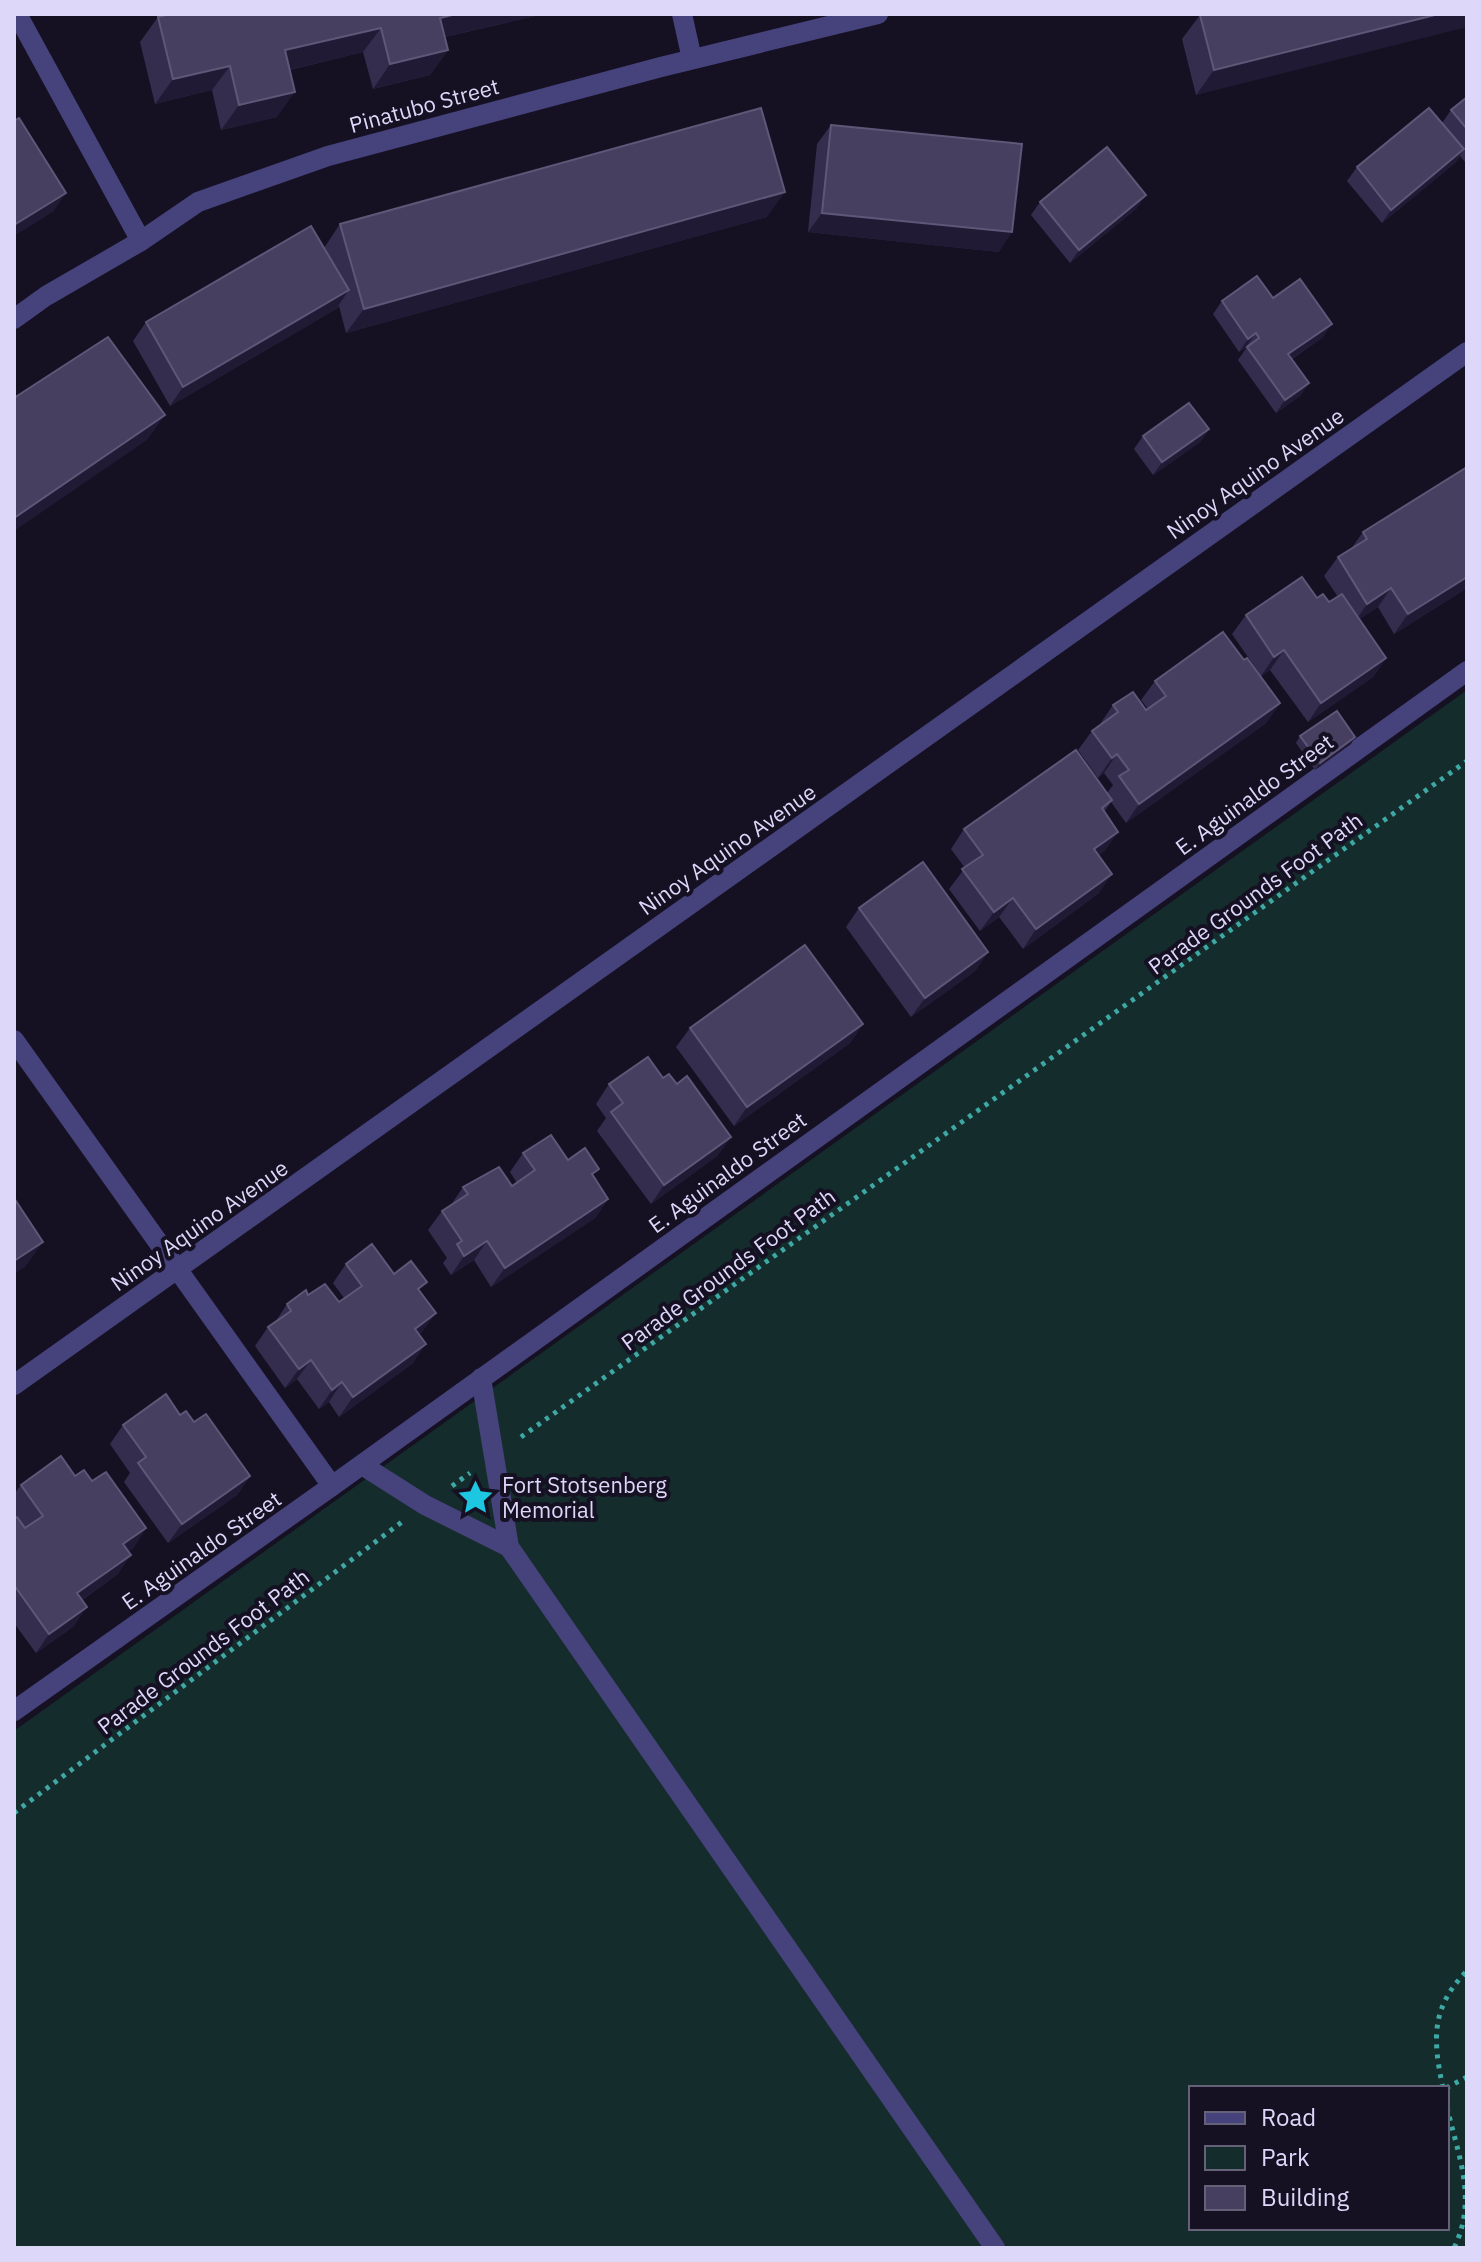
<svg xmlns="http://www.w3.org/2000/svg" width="1481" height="2262" viewBox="0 0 1481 2262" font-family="'IBM Plex Sans',sans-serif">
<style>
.green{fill:#152c2c;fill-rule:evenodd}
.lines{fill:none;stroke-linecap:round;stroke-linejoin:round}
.path{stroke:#3ea8a5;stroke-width:5;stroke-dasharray:4 6;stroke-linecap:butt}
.minor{stroke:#46427c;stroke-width:20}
.wall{fill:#352d4e}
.shaded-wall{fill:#201a35}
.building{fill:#473f60;stroke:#5e5778;stroke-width:2}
.labels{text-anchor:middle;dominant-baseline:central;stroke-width:8;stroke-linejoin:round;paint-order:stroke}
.street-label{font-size:22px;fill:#ddd8fa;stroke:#151123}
.poi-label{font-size:22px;fill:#ddd8fa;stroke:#151123;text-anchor:start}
</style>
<rect width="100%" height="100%" fill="#151123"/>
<path class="green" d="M1467,690V2248H14V1731ZM1191,2088H1447V2228H1191Z"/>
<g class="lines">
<g class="path">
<polyline points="521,1437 1467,761"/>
<polyline points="452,1486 470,1473"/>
<polyline points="14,1813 402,1522"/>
<path d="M1443,2088C1433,2041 1430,2008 1467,1971"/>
<polyline points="1446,2088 1467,2077"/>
<path d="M1447,2107C1458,2156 1478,2199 1454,2248"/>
</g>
<g class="minor">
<polyline points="17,14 141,241"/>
<polyline points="682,14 692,59"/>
<polyline points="14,319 46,296 141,241 198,202 328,156 661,67 878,14"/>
<polyline points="14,1040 332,1486"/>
<polyline points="481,1378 509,1547 995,2248"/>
<polyline points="14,1385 1467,352"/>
<polyline points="362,1465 425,1505 509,1547"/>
<polyline points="14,1711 332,1486 1467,671"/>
</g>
</g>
<g class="wall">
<polygon points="170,14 544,14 445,37 448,50 430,75 373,89 363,52 290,70 277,117 221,130 212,90 155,104 140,42 158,17"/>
<polygon points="1467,14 1196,95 1182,39 1200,15"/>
<polygon points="1467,97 1467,164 1460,156 1455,163 1382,223 1347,181 1357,167 1442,123 1451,110"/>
<polygon points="831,125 999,252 808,232 817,144"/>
<polygon points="1040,202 1137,208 1070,263 1031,215"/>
<polygon points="767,217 346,333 339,306 336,309 170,406 133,341 146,322 324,248 340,224"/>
<polygon points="1273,298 1323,337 1292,359 1309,383 1300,396 1276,413 1238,360 1247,347 1239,352 1213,314 1222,301"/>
<polygon points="1209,429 1200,442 1153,475 1134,449 1143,436"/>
<polygon points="1467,467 1467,588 1394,634 1378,607 1359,619 1386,658 1373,677 1308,722 1270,670 1261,676 1232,634 1246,615 1317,598 1329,602 1338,597 1324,576 1338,557 1351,549 1363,532"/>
<polygon points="1244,660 1280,703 1266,723 1126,823 1111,802 1104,812 1105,851 1098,855 1099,893 1023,949 999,917 980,931 949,889 965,868 951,849 964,829 1107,793 1113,785 1104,773 1098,778 1078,750 1092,731 1100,725 1100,724 1113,705 1146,710 1148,709 1141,700 1155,681"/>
<polygon points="1300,736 1355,737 1351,744 1315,770 1296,743"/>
<polygon points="859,908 988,952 975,971 911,1017 846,927"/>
<polygon points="863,1024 850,1043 734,1126 676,1047 690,1028"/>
<polygon points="663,1078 677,1084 731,1137 717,1156 651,1204 597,1131 606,1118 596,1104 609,1084"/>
<polygon points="523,1153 568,1160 594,1177 608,1199 595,1218 491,1287 474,1260 451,1275 443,1263 447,1258 428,1230 442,1211 451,1205 463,1187 512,1186 517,1183 510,1172"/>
<polygon points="346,1264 394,1274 420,1292 422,1332 419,1334 413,1363 339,1417 329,1402 319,1409 297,1379 285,1388 255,1346 268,1327 274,1324 287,1304 308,1295 339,1302 344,1298 333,1283"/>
<polygon points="180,1415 194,1422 250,1476 237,1495 168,1543 124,1482 130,1473 110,1444 123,1425"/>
<polygon points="75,1476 92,1481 146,1528 133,1548 128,1551 118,1574 82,1600 74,1626 36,1653 14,1623 14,1519 25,1528 14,1513 14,1494 21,1485"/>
</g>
<g class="shaded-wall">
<polygon points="456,14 544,14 423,42 440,18"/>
<polygon points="1439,14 1467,14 1467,27 1196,95 1214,70"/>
<polygon points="381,28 363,52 268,75 285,50"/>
<polygon points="448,50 430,75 373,89 390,64"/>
<polygon points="230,66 212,90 155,104 173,79"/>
<polygon points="295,92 277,117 221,130 239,105"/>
<polygon points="1464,149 1455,163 1382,223 1391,210"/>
<polygon points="785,192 767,217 346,333 364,309"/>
<polygon points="66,193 53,212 14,236 14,225"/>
<polygon points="1146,195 1137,208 1070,263 1079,250"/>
<polygon points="822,213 1012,232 999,252 808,232"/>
<polygon points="349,290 336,309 170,406 183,387"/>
<polygon points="1332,324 1323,337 1279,367 1288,354"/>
<polygon points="1256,333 1246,347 1239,352 1248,339"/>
<polygon points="1309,383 1300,396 1276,413 1285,400"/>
<polygon points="165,415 147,440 14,531 14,518"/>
<polygon points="1209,429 1200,442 1153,475 1162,462"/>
<polygon points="1467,577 1467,588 1394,634 1408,614"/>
<polygon points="1391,588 1378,607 1354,623 1367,604"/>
<polygon points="1284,650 1270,670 1261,676 1274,657"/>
<polygon points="1386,658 1373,677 1308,722 1321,703"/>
<polygon points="1280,703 1266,723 1126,823 1139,804"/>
<polygon points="1355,737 1351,744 1315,770 1320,763"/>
<polygon points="1117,754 1104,773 1098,778 1112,758"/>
<polygon points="1118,832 1105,851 1080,868 1094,849"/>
<polygon points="1112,874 1099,893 1023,949 1036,929"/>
<polygon points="1013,898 999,917 980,931 994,912"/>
<polygon points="988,952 975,971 911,1017 925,998"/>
<polygon points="863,1024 850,1043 734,1126 747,1107"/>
<polygon points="731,1137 717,1156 651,1204 664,1185"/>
<polygon points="608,1199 595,1218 491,1287 505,1268"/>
<polygon points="487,1241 474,1260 451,1275 464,1256"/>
<polygon points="43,1242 25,1267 14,1274 14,1261"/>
<polygon points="436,1313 422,1332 401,1348 415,1329"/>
<polygon points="426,1344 413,1363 339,1417 353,1397"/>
<polygon points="311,1360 297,1379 285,1388 299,1369"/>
<polygon points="342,1382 329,1402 319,1409 332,1390"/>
<polygon points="250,1476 237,1495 168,1543 182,1524"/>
<polygon points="146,1528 133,1548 110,1564 123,1544"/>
<polygon points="131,1555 118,1574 64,1612 77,1593"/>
<polygon points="87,1607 74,1626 36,1653 49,1634"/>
</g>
<g class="building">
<polygon points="170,14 456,14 440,18 448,50 390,64 381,28 285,50 295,92 239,105 230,66 173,79 158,17"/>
<polygon points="1202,14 1439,14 1214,70 1200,15"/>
<polygon points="1467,97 1467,129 1451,110"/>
<polygon points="761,108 785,192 364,309 340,224"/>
<polygon points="1429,108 1464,149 1391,210 1357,167"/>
<polygon points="19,118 66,193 14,225 14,121"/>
<polygon points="831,125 1022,144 1012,232 822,213"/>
<polygon points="1107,147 1146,195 1079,250 1040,202"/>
<polygon points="311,226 349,290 183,387 146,322"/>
<polygon points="1257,276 1273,298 1300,279 1332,324 1288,354 1309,383 1285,400 1247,347 1259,338 1256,333 1248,339 1222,301"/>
<polygon points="108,337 165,415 14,518 14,398"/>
<polygon points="1189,403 1209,429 1162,462 1143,436"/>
<polygon points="1467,467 1467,577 1408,614 1391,588 1367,604 1338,557 1367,539 1363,532"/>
<polygon points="1302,577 1317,598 1323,594 1329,602 1342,594 1386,658 1321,703 1284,650 1274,657 1246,615"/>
<polygon points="1223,632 1244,660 1247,658 1280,703 1139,804 1119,776 1129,770 1117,754 1112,758 1092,731 1118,712 1113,705 1133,692 1146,710 1166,696 1155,681"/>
<polygon points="1337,711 1355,737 1320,763 1300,736"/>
<polygon points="1076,750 1112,800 1102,808 1118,832 1094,849 1112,874 1036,929 1013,898 994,912 962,869 983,855 964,829"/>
<polygon points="923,862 988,952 925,998 859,908"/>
<polygon points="805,945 863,1024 747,1107 690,1028"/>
<polygon points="648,1057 663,1078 669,1074 677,1084 687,1076 731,1137 664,1185 611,1112 623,1103 609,1084"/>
<polygon points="551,1135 568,1160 585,1148 599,1169 592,1174 608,1199 505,1268 487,1241 464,1256 457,1244 462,1241 442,1211 468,1194 463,1187 499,1167 512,1186 535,1170 523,1153"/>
<polygon points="14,1198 43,1242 14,1261"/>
<polygon points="372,1244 394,1274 411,1261 427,1282 418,1289 436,1313 415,1329 426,1344 353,1397 342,1382 332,1390 311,1360 299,1369 268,1327 291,1311 287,1304 306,1290 308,1295 325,1284 339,1302 362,1286 346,1264"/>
<polygon points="166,1394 180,1415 186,1411 194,1422 206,1414 250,1476 182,1524 138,1463 146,1457 123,1425"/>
<polygon points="61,1456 75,1476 84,1470 92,1481 106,1472 146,1528 123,1544 131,1555 77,1593 87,1607 49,1634 14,1585 14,1519 17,1517 25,1528 43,1516 21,1485"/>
</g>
<defs>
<symbol id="sight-bare" viewBox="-9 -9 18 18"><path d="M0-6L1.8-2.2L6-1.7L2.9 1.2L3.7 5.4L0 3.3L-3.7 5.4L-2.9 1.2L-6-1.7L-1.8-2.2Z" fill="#1dc6e1" stroke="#151123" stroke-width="2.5" paint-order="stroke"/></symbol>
</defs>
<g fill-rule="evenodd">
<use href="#sight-bare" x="450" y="1472" width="51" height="51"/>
</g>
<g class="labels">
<g class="street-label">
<text transform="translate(424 105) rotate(-15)">Pinatubo Street</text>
<text transform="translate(1255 473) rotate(-35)">Ninoy Aquino Avenue</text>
<text transform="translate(1254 794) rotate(-36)">E. Aguinaldo Street</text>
<text transform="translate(727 849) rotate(-35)">Ninoy Aquino Avenue</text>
<text transform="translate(1255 893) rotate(-36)">Parade Grounds Foot Path</text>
<text transform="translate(727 1172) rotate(-36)">E. Aguinaldo Street</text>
<text transform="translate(199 1225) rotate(-35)">Ninoy Aquino Avenue</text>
<text transform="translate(728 1269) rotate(-36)">Parade Grounds Foot Path</text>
<text transform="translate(201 1550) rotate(-35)">E. Aguinaldo Street</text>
<text transform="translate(203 1651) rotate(-37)">Parade Grounds Foot Path</text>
</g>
<g class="poi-label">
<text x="502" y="1484">Fort Stotsenberg<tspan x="502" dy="25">Memorial</tspan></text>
</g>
</g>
<rect width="1481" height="2262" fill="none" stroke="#ddd8fa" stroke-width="32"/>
<rect x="1189" y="2086" width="260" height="144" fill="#151123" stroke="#656179" stroke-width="2"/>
<rect x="1205" y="2112" width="40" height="12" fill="#46427c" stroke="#656179" stroke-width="2"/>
<text x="1261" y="2126" font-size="24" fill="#ddd8fa">Road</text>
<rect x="1205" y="2146" width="40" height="24" fill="#152c2c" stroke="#656179" stroke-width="2"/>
<text x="1261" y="2166" font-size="24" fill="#ddd8fa">Park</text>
<rect x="1205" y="2186" width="40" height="24" fill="#473f60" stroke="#656179" stroke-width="2"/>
<text x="1261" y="2206" font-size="24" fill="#ddd8fa">Building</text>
</svg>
